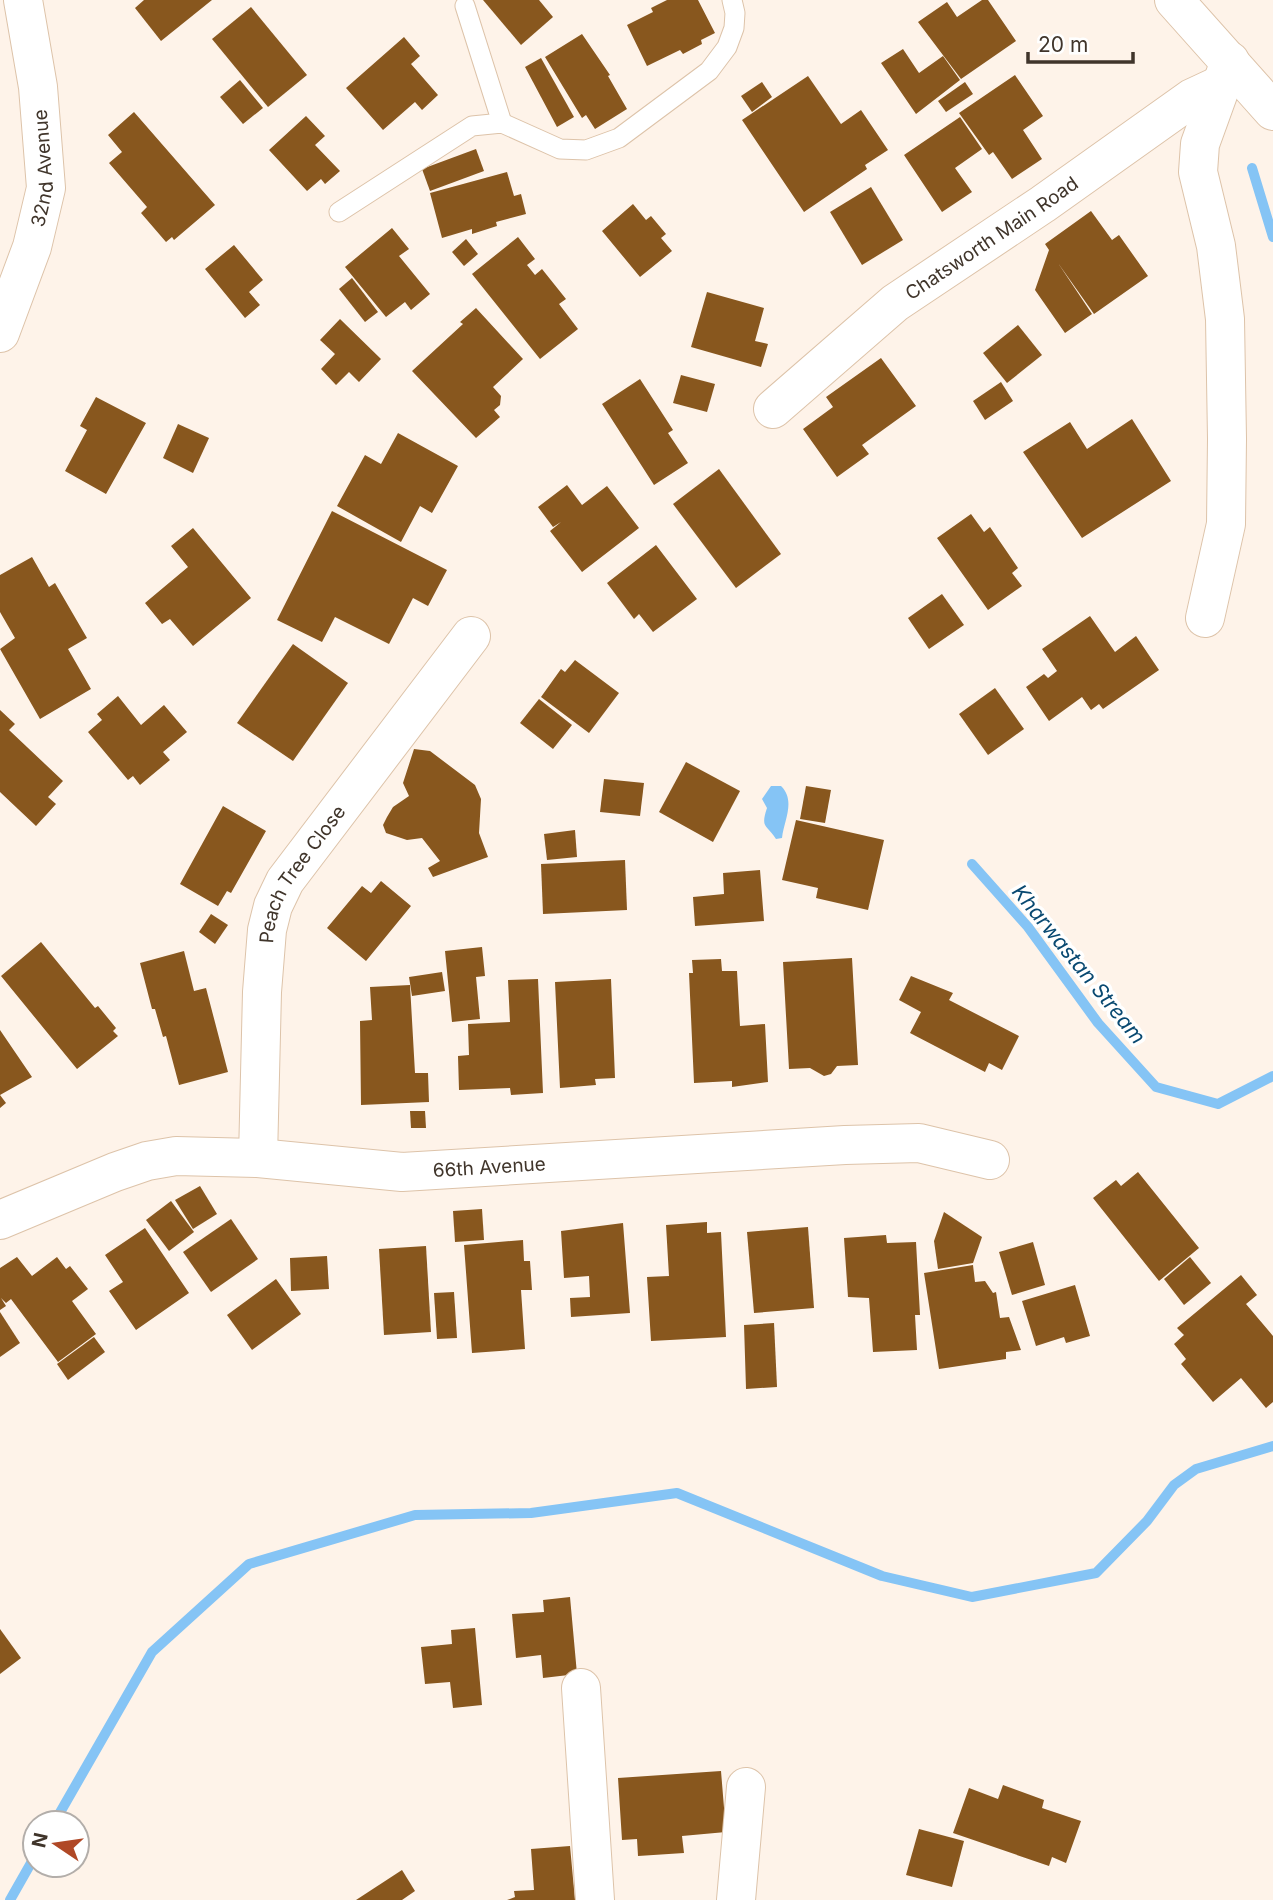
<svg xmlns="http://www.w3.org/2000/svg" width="1273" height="1900" viewBox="0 0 1273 1900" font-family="Inter,sans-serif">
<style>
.water{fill:#85c4f5}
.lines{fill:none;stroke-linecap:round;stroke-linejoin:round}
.stream{stroke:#85c4f5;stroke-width:10}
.building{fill:#88571e}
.lane-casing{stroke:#ddc3a9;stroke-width:21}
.street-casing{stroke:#ddc3a9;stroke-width:40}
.secondary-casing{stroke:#ddc3a9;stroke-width:40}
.lane{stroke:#fff;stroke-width:19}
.street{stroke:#fff;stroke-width:38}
.secondary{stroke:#fff;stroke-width:38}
.labels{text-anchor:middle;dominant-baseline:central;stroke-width:7;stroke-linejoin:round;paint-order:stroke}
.street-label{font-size:19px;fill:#40352b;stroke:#fff}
.water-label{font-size:21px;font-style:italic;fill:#094971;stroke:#fff}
</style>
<rect width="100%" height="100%" fill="#fef3e9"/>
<path class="water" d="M771,786H781C796,801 784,820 782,838L776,839C767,824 760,829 767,808L762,799Z"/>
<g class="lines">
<g class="stream">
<polyline points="1252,168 1273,237"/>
<polyline points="972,864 1028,927 1098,1023 1156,1087 1218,1104 1273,1076"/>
<polyline points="54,1823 152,1652 249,1564 415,1515 531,1513 677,1493 882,1576 972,1597 1096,1573 1147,1521 1174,1485 1196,1469 1273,1446"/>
<polyline points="10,1900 35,1856"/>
</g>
</g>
<g class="building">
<polygon points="144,0 212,0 161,41 135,8"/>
<polygon points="483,0 539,0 553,17 521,45"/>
<polygon points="667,0 698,0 715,33 701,40 702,44 683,54 680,50 647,66 627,25 653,12 651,8"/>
<polygon points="982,0 988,0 1016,41 961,79 918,22 947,2 957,17"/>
<polygon points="251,7 307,75 268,107 212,39"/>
<polygon points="582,34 610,75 608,76 627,109 595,129 586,115 582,118 545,57"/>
<polygon points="404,37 420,56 411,64 438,95 422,110 415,102 383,130 346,88"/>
<polygon points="903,49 919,73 943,56 960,80 916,114 881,63"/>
<polygon points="541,58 574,117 557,127 525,67"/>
<polygon points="1015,75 1043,116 1023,130 1042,159 1012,179 993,152 989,155 959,113"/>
<polygon points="808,76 841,124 861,110 888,150 865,165 867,169 804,212 742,120"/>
<polygon points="240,80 263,108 243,124 220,97"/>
<polygon points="762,82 772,97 752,112 741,96"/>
<polygon points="965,82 973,94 946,112 938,101"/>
<polygon points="134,112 215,205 174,240 172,237 166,242 141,213 147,207 109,163 122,152 108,135"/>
<polygon points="306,116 325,136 315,145 340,171 325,184 321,179 307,191 269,150"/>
<polygon points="960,117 982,149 955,168 972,192 942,212 904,155"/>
<polygon points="476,149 484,171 430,191 422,169"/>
<polygon points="507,172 514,196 521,194 526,214 496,222 497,226 472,234 472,229 442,238 430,193"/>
<polygon points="871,187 903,240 862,265 830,212"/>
<polygon points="633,204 646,220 651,216 666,234 661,238 672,251 640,277 602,231"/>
<polygon points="1091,211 1112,240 1119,235 1148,276 1094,314 1058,263 1092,314 1065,333 1035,290 1049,250 1045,244"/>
<polygon points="392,228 409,249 399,256 430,294 411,310 405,302 386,317 345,267"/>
<polygon points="518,237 535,259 527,265 535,275 542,269 566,299 559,304 578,329 540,359 472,274"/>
<polygon points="466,239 478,254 464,266 452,252"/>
<polygon points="234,245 263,280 249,292 260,305 245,318 205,269"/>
<polygon points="352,278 378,312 365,322 339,289"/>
<polygon points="707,292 764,308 755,341 768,344 761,367 691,347"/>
<polygon points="476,308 523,359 493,387 501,396 500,405 494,410 500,417 476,438 412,371 463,324 460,322"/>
<polygon points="340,319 381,359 359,382 349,372 336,385 321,369 335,354 320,340"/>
<polygon points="1018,325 1042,355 1007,383 983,353"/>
<polygon points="881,358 916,406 862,445 869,454 837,477 803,429 833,407 826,397"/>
<polygon points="681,375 715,384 707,412 673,403"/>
<polygon points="640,379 673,430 668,433 688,463 654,485 602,404"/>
<polygon points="1001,382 1013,401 985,420 973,401"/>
<polygon points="96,397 146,423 106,494 65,471 87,430 80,426"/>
<polygon points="1132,419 1171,481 1082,538 1023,452 1070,422 1087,449"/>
<polygon points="178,424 209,438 193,473 163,458"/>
<polygon points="398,433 458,466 432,513 420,506 401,542 337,506 365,455 381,464"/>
<polygon points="719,469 781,554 736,588 673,504"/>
<polygon points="567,485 582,505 607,486 639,528 582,572 550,531 561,522 553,527 538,507"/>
<polygon points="332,511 447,570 428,606 413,598 389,644 335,617 322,642 277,620"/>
<polygon points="971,514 984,532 990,527 1018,568 1012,573 1022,586 988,610 937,538"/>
<polygon points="193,528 251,598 193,646 170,619 162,624 145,603 188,567 171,546"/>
<polygon points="656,545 697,599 653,632 639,614 634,619 607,583"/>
<polygon points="32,557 49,587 55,583 87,638 68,649 91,689 40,719 0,649 15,638 0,612 0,575"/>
<polygon points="942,594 964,625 929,649 908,618"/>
<polygon points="1090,616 1115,652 1136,636 1159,670 1103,709 1099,704 1091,710 1082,697 1049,721 1026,687 1044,674 1048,678 1057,671 1042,649"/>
<polygon points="293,644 348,683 293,761 237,723"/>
<polygon points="575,660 619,693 589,733 541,697 561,669 565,672"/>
<polygon points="995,688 1024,729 988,755 959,714"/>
<polygon points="118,696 141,725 164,705 187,732 163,752 170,760 140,785 133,776 128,780 88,732 102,720 97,714"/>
<polygon points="539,699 572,725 553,749 520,723"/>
<polygon points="0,710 15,724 9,730 63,781 48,797 56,804 36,826 0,792"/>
<polygon points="414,749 430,751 475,785 481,799 479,833 488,857 433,877 428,868 440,861 422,838 407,840 386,833 383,825 387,817 393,807 409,796 403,783"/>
<polygon points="686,762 740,791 713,842 659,812"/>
<polygon points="604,779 644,783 640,816 600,812"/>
<polygon points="806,786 831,790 825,823 800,819"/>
<polygon points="223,806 266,831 231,893 227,891 218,906 180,884"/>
<polygon points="796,820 884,840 868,910 816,898 818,888 782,880"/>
<polygon points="575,830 577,857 547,860 544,834"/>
<polygon points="625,860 627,910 543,914 541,864"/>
<polygon points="760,870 764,921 695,926 693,897 724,894 723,873"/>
<polygon points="381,881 411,906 366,961 327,928 362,886 371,893"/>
<polygon points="211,914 228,925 215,944 199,932"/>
<polygon points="41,942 95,1008 98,1006 116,1028 113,1031 118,1036 77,1069 1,976"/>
<polygon points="482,947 485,976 476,977 480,1019 452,1022 445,951"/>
<polygon points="184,951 194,991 206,988 228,1072 179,1085 166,1036 163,1037 155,1009 152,1009 140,963"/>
<polygon points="852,958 858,1065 837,1066 831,1074 824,1076 810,1068 789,1069 783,962"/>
<polygon points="721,959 722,971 737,971 740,1026 765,1024 768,1082 732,1087 732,1081 694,1083 689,973 693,973 692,960"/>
<polygon points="442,972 445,991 412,996 409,977"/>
<polygon points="911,976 953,993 949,1000 1019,1036 1002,1070 989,1063 985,1072 910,1033 921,1012 899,1000"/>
<polygon points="538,979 543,1093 511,1095 510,1088 459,1090 458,1056 469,1055 468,1024 510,1022 508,980"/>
<polygon points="611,979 615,1078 595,1079 596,1085 560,1088 555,982"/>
<polygon points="410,985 415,1073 428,1073 429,1102 361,1105 360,1021 372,1020 370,987"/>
<polygon points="0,1030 32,1077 0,1095 6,1103 0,1108"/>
<polygon points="410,1111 425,1111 426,1128 411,1128"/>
<polygon points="1138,1172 1199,1248 1159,1281 1093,1198 1116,1180 1121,1186"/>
<polygon points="200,1186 217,1214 193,1229 175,1200"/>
<polygon points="171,1201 194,1232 169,1251 146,1220"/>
<polygon points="482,1209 484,1240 455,1242 453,1211"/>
<polygon points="944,1212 982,1237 973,1263 938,1269 934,1241"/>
<polygon points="231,1219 258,1259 211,1292 183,1252"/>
<polygon points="707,1222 707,1233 721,1232 726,1337 651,1341 647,1277 669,1276 666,1225"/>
<polygon points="623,1223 630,1313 571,1317 570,1298 590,1297 589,1276 564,1278 561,1231"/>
<polygon points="808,1227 814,1308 754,1313 747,1232"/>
<polygon points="145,1228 189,1293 136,1330 109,1291 123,1282 105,1255"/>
<polygon points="886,1235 887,1243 916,1242 920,1315 915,1315 917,1350 873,1352 869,1298 848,1297 844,1238"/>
<polygon points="523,1240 524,1261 530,1261 532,1290 521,1290 525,1349 472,1353 464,1245"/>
<polygon points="1033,1242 1045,1285 1012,1295 999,1252"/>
<polygon points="426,1246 431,1332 384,1335 379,1249"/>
<polygon points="327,1256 329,1289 291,1291 290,1258"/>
<polygon points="17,1257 32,1276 57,1257 66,1269 70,1266 88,1289 72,1301 96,1334 58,1362 11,1299 6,1303 1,1298 6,1306 0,1310 0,1268"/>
<polygon points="1190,1257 1211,1283 1184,1305 1164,1279"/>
<polygon points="973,1265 975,1282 985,1281 993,1293 996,1292 1000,1318 1009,1317 1021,1350 1006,1352 1006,1359 939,1369 924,1273"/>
<polygon points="1241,1275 1257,1295 1246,1304 1273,1336 1273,1402 1266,1408 1241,1378 1213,1402 1181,1364 1186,1359 1174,1344 1184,1335 1177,1328"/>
<polygon points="276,1279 301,1314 252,1350 227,1315"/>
<polygon points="1075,1285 1090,1336 1066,1343 1064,1337 1036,1346 1022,1301"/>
<polygon points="454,1292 457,1338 437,1339 434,1293"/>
<polygon points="0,1312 20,1343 0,1357"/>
<polygon points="774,1323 777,1387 746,1389 744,1325"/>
<polygon points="94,1337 105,1352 68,1380 57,1364"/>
<polygon points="570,1597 577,1674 543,1678 541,1655 516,1658 512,1614 544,1612 543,1600"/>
<polygon points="475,1628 482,1705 453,1708 450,1682 425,1684 421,1647 452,1644 451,1630"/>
<polygon points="0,1629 21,1658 0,1674"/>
<polygon points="721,1771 726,1832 682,1836 684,1853 638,1856 637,1839 622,1840 618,1778"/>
<polygon points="1003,1785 1044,1800 1042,1808 1081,1821 1066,1863 1052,1857 1049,1866 953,1833 969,1788 998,1799"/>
<polygon points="919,1829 964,1841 952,1887 906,1875"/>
<polygon points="570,1846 575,1900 507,1900 515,1897 514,1891 534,1890 531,1849"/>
<polygon points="402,1870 415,1891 402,1900 356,1900"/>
</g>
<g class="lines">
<defs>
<g id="lane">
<polyline points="465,6 502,123"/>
<polyline points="339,212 472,126 502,123 560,149 586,150 619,138 709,71 727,47 734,28 735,13 732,0"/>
</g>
<g id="street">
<path id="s1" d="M0,333L32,247L46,188L38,87L23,0"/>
<path id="s2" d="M773,409L895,303L1043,204L1192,98L1222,84"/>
<polyline points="1205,618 1226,524 1227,439 1225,319 1216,246 1198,172 1200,144 1230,61"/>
<path id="s3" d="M258,1158L262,992L267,930L273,906L285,881L471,636"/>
<path id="s4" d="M0,1220L115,1172L147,1161L176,1156L258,1158L402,1172L845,1145L919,1143L990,1160"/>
<polyline points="581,1688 595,1900"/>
<polyline points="736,1900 746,1787"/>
</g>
<polyline id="secondary" points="1174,0 1273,111"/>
</defs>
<use href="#lane" class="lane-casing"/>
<use href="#street" class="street-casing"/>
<use href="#secondary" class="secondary-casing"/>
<use href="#lane" class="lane"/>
<use href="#street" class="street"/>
<use href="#secondary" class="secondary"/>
</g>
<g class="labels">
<g class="street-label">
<text stroke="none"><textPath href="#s1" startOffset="172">32nd Avenue</textPath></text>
<text stroke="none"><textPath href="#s2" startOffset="278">Chatsworth Main Road</textPath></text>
<text stroke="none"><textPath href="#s3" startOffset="294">Peach Tree Close</textPath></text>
<text stroke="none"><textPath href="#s4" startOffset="502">66th Avenue</textPath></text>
</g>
<g class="water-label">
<text transform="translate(1079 964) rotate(51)">Kharwastan Stream</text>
</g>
</g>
<g transform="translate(56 1844) rotate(283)"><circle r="33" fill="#ffffff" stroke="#b3aeaa" stroke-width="2"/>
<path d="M0-5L12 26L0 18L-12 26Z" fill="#b04826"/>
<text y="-10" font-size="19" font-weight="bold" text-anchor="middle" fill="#40352b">N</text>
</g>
<path d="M1028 52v10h105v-10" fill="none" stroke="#40352b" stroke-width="3.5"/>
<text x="1038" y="52" font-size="21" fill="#40352b" stroke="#ffffff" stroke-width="5" paint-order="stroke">20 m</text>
</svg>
